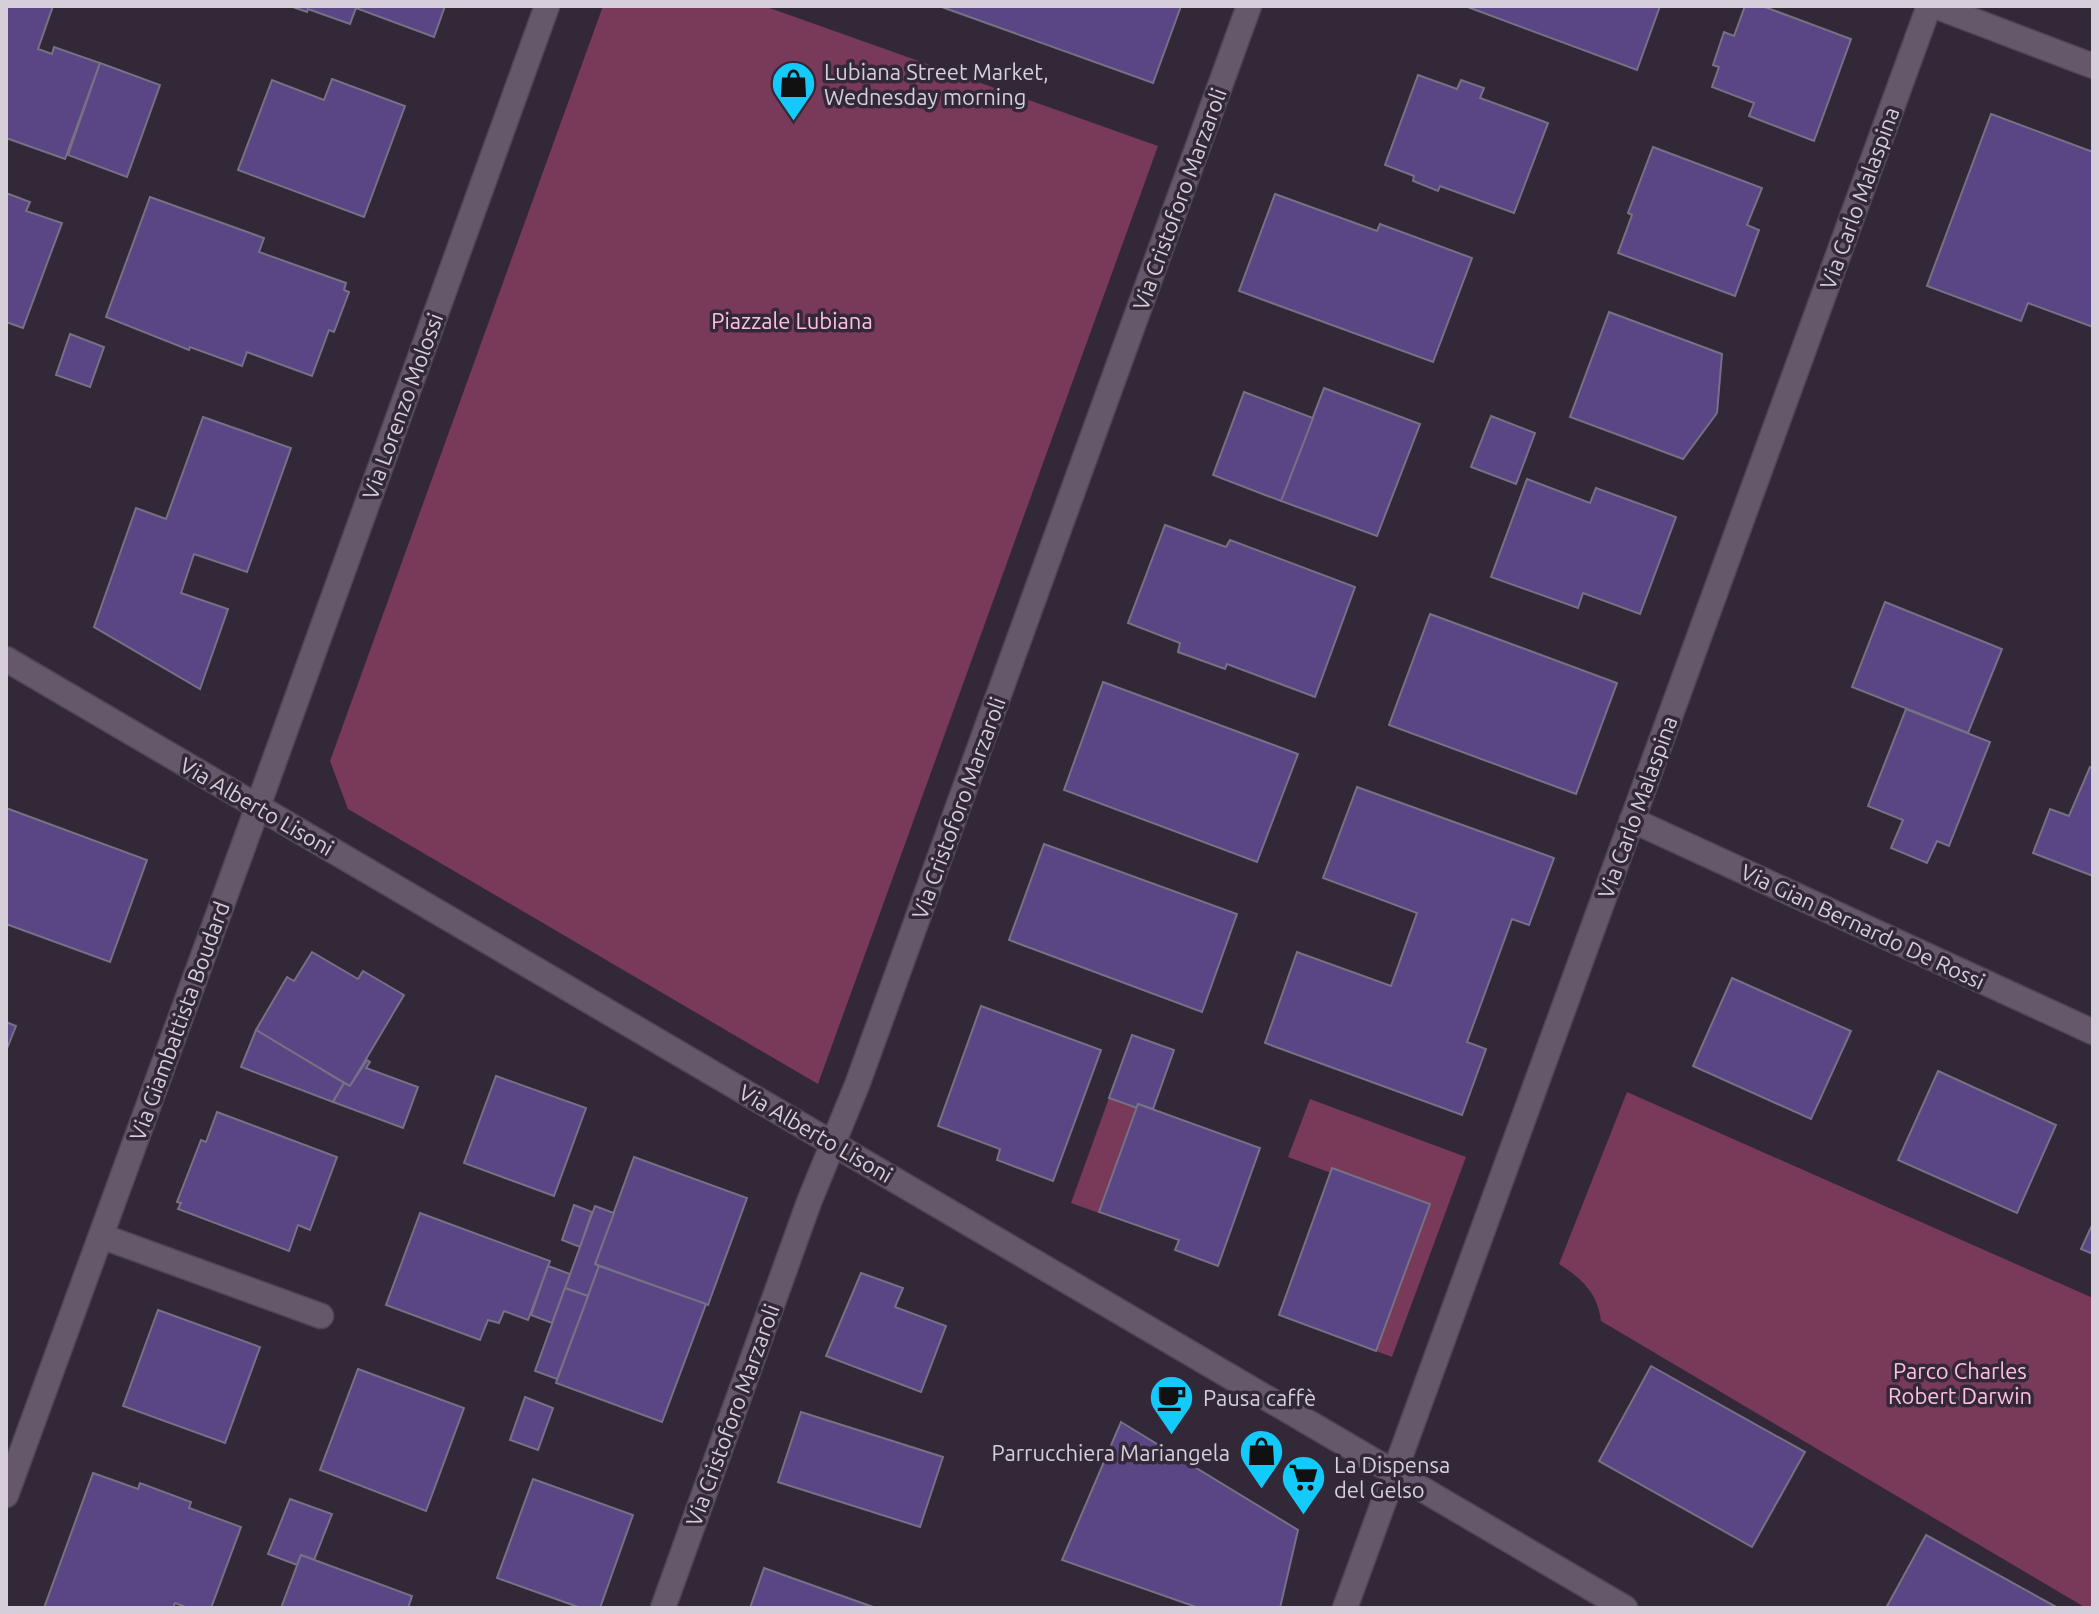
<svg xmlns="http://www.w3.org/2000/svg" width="2099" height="1614" viewBox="0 0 2099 1614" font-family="Ubuntu,sans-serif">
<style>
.green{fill:#793958}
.building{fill:#5a4684;stroke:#767185;stroke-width:2}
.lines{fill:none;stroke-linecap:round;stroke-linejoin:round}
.minor-casing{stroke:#4f4653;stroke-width:27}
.minor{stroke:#64586a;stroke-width:24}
.labels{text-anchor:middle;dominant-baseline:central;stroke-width:7;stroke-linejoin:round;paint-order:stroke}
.poi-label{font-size:22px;fill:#d6cfd9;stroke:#332838;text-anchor:start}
.street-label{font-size:22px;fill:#d6cfd9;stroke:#332838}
.park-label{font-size:22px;fill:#fec0da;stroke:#332838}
</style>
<rect width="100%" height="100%" fill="#332838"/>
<g class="green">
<polygon points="603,6 764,6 1158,146 818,1084 348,809 330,761"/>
<path d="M1627,1092L2093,1298V1608H2086L1601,1321C1598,1293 1581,1278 1559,1264Z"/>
<polygon points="1109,1098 1137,1108 1099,1213 1071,1203"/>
<polygon points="1310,1099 1466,1157 1392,1357 1376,1351 1430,1205 1332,1169 1331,1173 1288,1157"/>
</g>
<g class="building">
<polygon points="6,6 53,6 38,49 52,54 54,47 100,63 65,159 6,138"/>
<polygon points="290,6 445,6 434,37 356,8 350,24 308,9 307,12"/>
<polygon points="939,6 1181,6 1153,83"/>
<polygon points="1465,6 1660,6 1637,70"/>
<polygon points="1745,6 1762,6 1851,39 1814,141 1749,116 1754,103 1712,87 1719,67 1713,65 1724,32 1734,36"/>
<polygon points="100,63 160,85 127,177 68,155"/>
<polygon points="1418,75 1457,89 1461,80 1484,88 1480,98 1548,123 1514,213 1440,186 1438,191 1413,181 1414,176 1385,165"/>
<polygon points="332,79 405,106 364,217 238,170 272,80 324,100"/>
<polygon points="1991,114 2093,152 2093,327 2028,303 2021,321 1927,286"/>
<polygon points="1653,147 1762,188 1747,225 1759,230 1735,296 1618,253 1632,215 1628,213"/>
<polygon points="6,193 30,202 26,211 62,223 23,328 6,322"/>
<polygon points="1275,194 1377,231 1380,224 1472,258 1433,362 1239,291"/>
<polygon points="150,197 264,238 259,252 346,283 344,290 349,292 334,332 329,330 312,376 247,352 242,366 190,347 189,350 106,317"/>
<polygon points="1609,312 1722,354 1717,413 1683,459 1570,417"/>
<polygon points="70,334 104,347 90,387 56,375"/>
<polygon points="1324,388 1420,424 1377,536 1281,501"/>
<polygon points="1244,392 1313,418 1281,501 1213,475"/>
<polygon points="1491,416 1535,433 1516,484 1471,467"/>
<polygon points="203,417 291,448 247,572 194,554 181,593 228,609 200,689 94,627 136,508 166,519"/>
<polygon points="1527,479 1590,503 1596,488 1676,517 1640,614 1583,593 1578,608 1491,577"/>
<polygon points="1165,525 1226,547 1230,540 1355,587 1315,697 1227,664 1225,669 1178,652 1180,643 1128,623"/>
<polygon points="1885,602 2002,649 1968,733 1852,687"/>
<polygon points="1430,614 1617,683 1576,794 1389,725"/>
<polygon points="1103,682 1298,754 1257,862 1064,790"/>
<polygon points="1906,709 1990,742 1949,846 1937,841 1927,863 1891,848 1903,820 1868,806"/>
<polygon points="2090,767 2093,768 2093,876 2033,853 2050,809 2069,816"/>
<polygon points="1357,787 1554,858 1529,925 1512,919 1467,1042 1486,1049 1462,1115 1265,1043 1297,952 1391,986 1417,913 1323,878"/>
<polygon points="6,808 147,860 110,962 6,924"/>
<polygon points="1044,844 1237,914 1202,1012 1009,940"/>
<polygon points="312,952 358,979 363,971 404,995 350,1086 256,1030 287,977 294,981"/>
<polygon points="1732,978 1851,1031 1811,1119 1693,1066"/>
<polygon points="981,1006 1101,1050 1053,1181 997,1160 1000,1149 938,1126"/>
<polygon points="6,1022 16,1026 6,1051"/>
<polygon points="256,1030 344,1083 333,1102 241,1067"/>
<polygon points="1132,1035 1174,1050 1153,1109 1138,1104 1137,1108 1109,1098"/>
<polygon points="367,1060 370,1062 366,1068 418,1087 403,1128 333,1102 344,1083 350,1086"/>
<polygon points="1938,1071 2056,1125 2017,1213 1898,1160"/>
<polygon points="496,1076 586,1108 554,1196 464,1163"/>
<polygon points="1138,1104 1260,1148 1218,1266 1175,1250 1179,1240 1099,1212"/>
<polygon points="217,1112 337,1157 310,1230 298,1225 289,1251 178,1209 181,1203 177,1202 201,1140 206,1142"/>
<polygon points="634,1157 747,1198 708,1305 595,1264"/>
<polygon points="1332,1168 1430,1204 1376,1351 1279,1315"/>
<polygon points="574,1205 592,1212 580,1247 562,1240"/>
<polygon points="595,1206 614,1213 595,1264 599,1266 588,1296 565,1288"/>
<polygon points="420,1213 550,1261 528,1320 504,1311 499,1323 488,1320 480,1340 386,1305"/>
<polygon points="2093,1223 2093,1254 2081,1249"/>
<polygon points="548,1266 570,1274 552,1323 531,1315"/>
<polygon points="599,1266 706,1304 662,1422 556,1383"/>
<polygon points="861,1273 903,1288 895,1307 946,1326 921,1392 826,1356"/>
<polygon points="565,1288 588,1296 557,1379 535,1371"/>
<polygon points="158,1310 260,1347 225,1443 123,1406"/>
<polygon points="1651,1366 1805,1452 1752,1547 1599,1461"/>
<polygon points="358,1369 464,1408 426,1511 320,1470"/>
<polygon points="525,1397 553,1408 538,1450 510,1440"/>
<polygon points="801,1412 943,1457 920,1527 778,1482"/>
<polygon points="1121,1422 1298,1530 1280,1608 1199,1608 1062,1560"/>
<polygon points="93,1473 138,1489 140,1483 191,1502 189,1508 241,1527 211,1608 188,1608 175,1603 173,1608 44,1608"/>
<polygon points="533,1479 633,1515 600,1608 581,1608 497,1578"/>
<polygon points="290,1499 332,1514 314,1560 301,1555 297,1565 268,1554"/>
<polygon points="1926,1535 2058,1608 1886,1608"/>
<polygon points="301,1555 412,1596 408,1608 281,1608"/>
<polygon points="764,1568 876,1608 750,1608"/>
</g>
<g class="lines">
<defs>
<g id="minor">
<polyline points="1935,6 2093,66"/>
<polyline points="6,659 1625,1608"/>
<polyline points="1632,820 2093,1032"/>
<polyline points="101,1236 321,1316"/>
<polyline points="6,1495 258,806 547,6"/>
<polyline points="663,1608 809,1202 857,1085 1249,6"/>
<polyline points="1345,1608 1929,6"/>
</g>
</defs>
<use href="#minor" class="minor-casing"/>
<use href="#minor" class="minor"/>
</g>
<defs>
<symbol id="shop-pin" viewBox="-11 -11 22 30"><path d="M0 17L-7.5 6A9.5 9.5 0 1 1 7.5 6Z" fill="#14cafb" stroke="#332838"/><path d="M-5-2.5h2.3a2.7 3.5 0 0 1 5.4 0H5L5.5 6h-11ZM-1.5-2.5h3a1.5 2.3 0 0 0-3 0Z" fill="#111"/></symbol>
<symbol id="cafe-pin" viewBox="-11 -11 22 30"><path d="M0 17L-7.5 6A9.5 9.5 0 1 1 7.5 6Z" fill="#14cafb" stroke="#332838"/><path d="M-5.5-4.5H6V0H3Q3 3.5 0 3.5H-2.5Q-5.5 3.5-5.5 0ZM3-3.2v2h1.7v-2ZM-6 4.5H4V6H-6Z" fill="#111"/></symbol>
<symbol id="supermarket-pin" viewBox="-11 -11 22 30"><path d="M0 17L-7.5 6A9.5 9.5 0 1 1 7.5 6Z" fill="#14cafb" stroke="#332838"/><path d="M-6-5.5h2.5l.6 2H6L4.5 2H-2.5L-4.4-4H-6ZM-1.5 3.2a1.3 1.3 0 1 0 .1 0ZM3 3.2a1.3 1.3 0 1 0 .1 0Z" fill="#111"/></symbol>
</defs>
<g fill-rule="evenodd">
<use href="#shop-pin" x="768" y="58" width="51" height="69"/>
<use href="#cafe-pin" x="1146" y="1372" width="51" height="69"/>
<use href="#shop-pin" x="1236" y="1426" width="51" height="69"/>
<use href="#supermarket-pin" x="1278" y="1452" width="51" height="69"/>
</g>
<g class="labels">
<g class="poi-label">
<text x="824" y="71">Lubiana Street Market,<tspan x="824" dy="25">Wednesday morning</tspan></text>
<text x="1203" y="1397">Pausa caffè</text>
<text x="1230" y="1452" text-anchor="end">Parrucchiera Mariangela</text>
<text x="1334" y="1464">La Dispensa<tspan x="1334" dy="25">del Gelso</tspan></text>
</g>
<g class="street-label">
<text transform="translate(1859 198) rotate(-70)">Via Carlo Malaspina</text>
<text transform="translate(1179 199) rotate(-70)">Via Cristoforo Marzaroli</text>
<text transform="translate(402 406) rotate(-70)">Via Lorenzo Molossi</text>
<text transform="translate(257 806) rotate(30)">Via Alberto Lisoni</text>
<text transform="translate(1637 807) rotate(-70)">Via Carlo Malaspina</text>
<text transform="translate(958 808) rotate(-70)">Via Cristoforo Marzaroli</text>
<text transform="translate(1863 926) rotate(25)">Via Gian Bernardo De Rossi</text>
<text transform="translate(179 1021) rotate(-70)">Via Giambattista Boudard</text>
<text transform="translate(816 1133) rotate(30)">Via Alberto Lisoni</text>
<text transform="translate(732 1415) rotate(-70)">Via Cristoforo Marzaroli</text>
</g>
<g class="park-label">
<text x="792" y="320">Piazzale Lubiana</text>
<text x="1960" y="1370">Parco Charles<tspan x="1960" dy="25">Robert Darwin</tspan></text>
</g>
</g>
<rect width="2099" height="1614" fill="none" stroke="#d6cfd9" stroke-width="16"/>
</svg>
